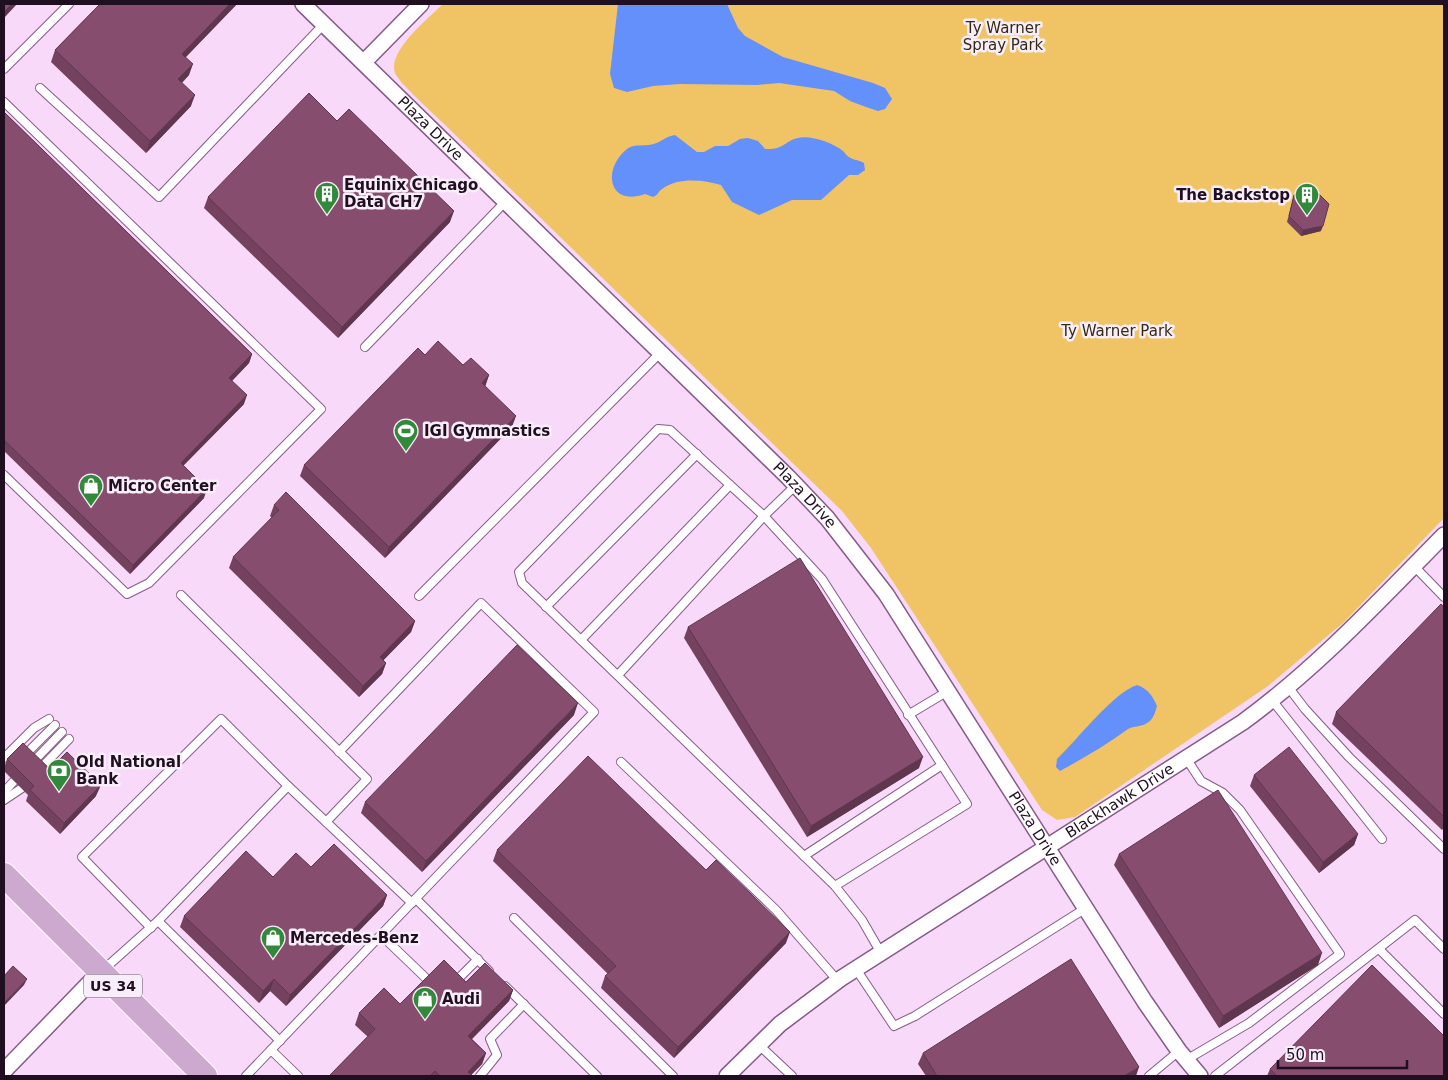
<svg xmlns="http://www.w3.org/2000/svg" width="1448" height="1080" viewBox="0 0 1448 1080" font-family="'DejaVu Sans',sans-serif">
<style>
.green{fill:#f0c465}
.water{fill:#6390fb}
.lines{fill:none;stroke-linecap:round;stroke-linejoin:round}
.service-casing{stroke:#875a8a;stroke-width:10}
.minor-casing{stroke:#875a8a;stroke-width:18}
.primary-casing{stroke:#fff;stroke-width:26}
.service{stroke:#fff;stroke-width:8}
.minor{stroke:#fff;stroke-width:15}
.primary{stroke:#cda9d0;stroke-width:24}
.wall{fill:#74425f}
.shaded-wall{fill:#5e364e}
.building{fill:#874d6f;stroke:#5e364e}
.labels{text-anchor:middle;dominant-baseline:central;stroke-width:5;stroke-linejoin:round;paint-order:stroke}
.shield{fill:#f8eef9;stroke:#615162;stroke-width:1}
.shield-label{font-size:14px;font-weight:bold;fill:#200e21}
.park-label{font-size:15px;fill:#342a13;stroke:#f8eef9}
.street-label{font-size:15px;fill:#200e21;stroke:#f8eef9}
.poi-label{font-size:15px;font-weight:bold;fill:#200e21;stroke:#f8eef9;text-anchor:start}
</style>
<rect width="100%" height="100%" fill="#f8d9f9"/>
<path class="green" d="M443,4H1444V518L1344,622L1268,686L1075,817L1057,820L1042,810L871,548L842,511L443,123C433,113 399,83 395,73C387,51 429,18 443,4Z"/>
<g class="water">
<polygon points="618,4 727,4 738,28 745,36 783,57 873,83 885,88 892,99 885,109 878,111 866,107 850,101 834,91 779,83 757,85 680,84 653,86 627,92 614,88 610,74"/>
<path d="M675,135L697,152H704L715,146H728L740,139L748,138L758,141L765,149C785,150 784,141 798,138C811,135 833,143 843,151C844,152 848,157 849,157C853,160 859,160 864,163L865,170L858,175H849L821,200H792L759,215L732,202L721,185C703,180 679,177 662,189C658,192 658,195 653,197L645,194C608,207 602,169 627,149C633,144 642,146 649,145C659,144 666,136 675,135Z"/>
<path d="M1137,685C1148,689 1152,695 1157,706C1155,713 1153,720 1147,723C1141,727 1134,726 1128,729C1106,745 1084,758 1060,771L1056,767L1057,759C1077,740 1114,692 1137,685Z"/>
</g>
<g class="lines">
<defs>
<g id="service">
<polyline points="4,69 69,4"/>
<polyline points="40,88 159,197 324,24"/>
<polyline points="4,102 321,409 149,583 127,594 4,475"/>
<polyline points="365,347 506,201"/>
<polyline points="1414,566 1444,597"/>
<polyline points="181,595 367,779 326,822"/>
<polyline points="419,596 661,352"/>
<polyline points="546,607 697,454"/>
<polyline points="581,640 730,485"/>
<polyline points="618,675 764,516 796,485"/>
<polyline points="1289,688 1305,709 1349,757 1444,849"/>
<polyline points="1272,700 1382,839"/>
<polyline points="908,715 948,691"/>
<polyline points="25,755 55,725"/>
<polyline points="4,758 34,728 49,719"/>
<polyline points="1186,758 1201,781 1223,793 1240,810 1340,954 1249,1023 1186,1060"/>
<polyline points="621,762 776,910 838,981"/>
<polyline points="32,763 62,732"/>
<polyline points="39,770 69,739"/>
<polyline points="288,786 412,903"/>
<polyline points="4,792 14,781"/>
<polyline points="4,800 22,788"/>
<polyline points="804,856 942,765"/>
<polyline points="835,886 967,804 822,579 764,516 670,430 658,429 519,572 522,583 835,886 862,920 881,953"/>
<polyline points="416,899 489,971"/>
<polyline points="514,918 673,1076"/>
<polyline points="151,928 82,857 221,719 288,786 158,921"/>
<polyline points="381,935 432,984"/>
<polyline points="1379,949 1444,1014"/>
<polyline points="856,969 894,1026 915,1016 1086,908"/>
<polyline points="102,971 158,921 280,1041"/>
<polyline points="454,983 478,959"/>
<polyline points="505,986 597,1076"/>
<polyline points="759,1045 792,1076"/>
<polyline points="271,1050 298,1076"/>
<polyline points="246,1076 594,712 481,603 339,752"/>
<polyline points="480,1076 497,1055 490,1039 524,1004"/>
<polyline points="1149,1076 1179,1051"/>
<polyline points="1215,1076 1415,920 1444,949"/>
</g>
<g id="minor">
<path id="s1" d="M303,4L788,477L827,518L886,594L1145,1002L1179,1051L1200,1076"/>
<polyline points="364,62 421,4"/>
<polyline points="4,1071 100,972"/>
<path id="s2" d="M727,1076L780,1024L840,979L1243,722C1318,667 1379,601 1444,535"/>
</g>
<polyline id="primary" points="4,875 205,1076"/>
</defs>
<use href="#service" class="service-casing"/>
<use href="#minor" class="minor-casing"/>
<use href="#primary" class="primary-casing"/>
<use href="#service" class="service"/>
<use href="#minor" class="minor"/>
<use href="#primary" class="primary"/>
</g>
<g class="wall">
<polygon points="100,4 237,4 186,57 189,75 182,83 191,106 146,153 51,62 55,50"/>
<polygon points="4,112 252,354 249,363 232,381 244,404 183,466 204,498 130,574 4,451"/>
<polygon points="1294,195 1321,231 1301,236 1287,222"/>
<polygon points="208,197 450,222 338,338 204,208"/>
<polygon points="425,355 463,365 489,375 485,386 512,427 385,558 300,476 304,465"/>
<polygon points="274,505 415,621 411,632 383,660 386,663 382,674 359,697 229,568 233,557 272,518 270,516"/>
<polygon points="1444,607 1444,828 1442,830 1332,724 1336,712"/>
<polygon points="688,627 919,768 807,837 684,638"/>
<polygon points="574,715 422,872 361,813 365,802"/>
<polygon points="7,759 50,769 96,796 60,834 26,801 28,795 4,771 4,768"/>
<polygon points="1254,775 1358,834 1354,845 1319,873 1250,786"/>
<polygon points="497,850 706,870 786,943 674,1058 601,988 605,976 608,974 493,861"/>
<polygon points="1119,854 1318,965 1219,1028 1114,865"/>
<polygon points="311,867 387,895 383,906 286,1006 270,991 259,1003 180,927 184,916 273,877"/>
<polygon points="466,982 513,990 509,1001 472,1039 486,1053 482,1064 471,1075 473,1076 329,1076 368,1037 355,1025 359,1013 400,1004"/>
<polygon points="923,1053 1136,1076 926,1076 918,1064"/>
<polygon points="1270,1069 1444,1076 1267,1076"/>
</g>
<g class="shaded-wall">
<polygon points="12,4 17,4 4,18 4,12"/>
<polygon points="230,4 237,4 178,65 182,54"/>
<polygon points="193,64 189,75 174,90 178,79"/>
<polygon points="195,95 191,106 146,153 150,141"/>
<polygon points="454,211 450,222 338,338 342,327"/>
<polygon points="1323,226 1321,231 1301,236 1303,230"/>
<polygon points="252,354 249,363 226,387 229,378"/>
<polygon points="489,375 485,387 482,383"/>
<polygon points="247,395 244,404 177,472 181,463"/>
<polygon points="516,416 512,427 385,558 389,547"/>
<polygon points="207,489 204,498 130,574 133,565"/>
<polygon points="415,621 411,632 376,668 380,657"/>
<polygon points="386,663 382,674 359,697 363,686"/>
<polygon points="578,703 574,715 422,872 426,861"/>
<polygon points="923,757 919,768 807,837 811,826"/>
<polygon points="101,785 96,796 60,834 64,823"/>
<polygon points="1358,834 1354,845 1319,873 1323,862"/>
<polygon points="387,895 383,906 286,1006 290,995"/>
<polygon points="790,932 786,943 674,1058 678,1047"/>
<polygon points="1322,953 1318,965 1219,1028 1223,1016"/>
<polygon points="27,979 24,985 4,1006 4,1003"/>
<polygon points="274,979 270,991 259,1003 263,991"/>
<polygon points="513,990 509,1001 464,1047 468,1036"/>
<polygon points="486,1053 482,1064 470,1076 468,1072"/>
<polygon points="1139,1067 1136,1076 1124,1076"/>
</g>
<g class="building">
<polygon points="4,4 12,4 4,12"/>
<polygon points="100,4 230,4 182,54 193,64 178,79 195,95 150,141 55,50"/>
<polygon points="309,93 337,121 349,109 454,211 342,327 208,197"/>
<polygon points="4,112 252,354 229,378 247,395 181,463 207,489 133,565 4,440"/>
<polygon points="1315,190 1329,204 1323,226 1303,230 1289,216 1294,195"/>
<polygon points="438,341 463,365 471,358 489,375 482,383 516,416 389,547 304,465 418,348 425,355"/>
<polygon points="286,492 415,621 380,657 386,663 363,686 233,557 279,510 274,505"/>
<polygon points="800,558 923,757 811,826 688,627"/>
<polygon points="1441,604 1444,607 1444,817 1336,712"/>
<polygon points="517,645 578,703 426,861 365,802"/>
<polygon points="23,743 50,769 67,752 101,785 64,823 30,790 34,786 7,759"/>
<polygon points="1289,747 1358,834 1323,862 1254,775"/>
<polygon points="588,756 706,870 716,860 790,932 678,1047 605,976 616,966 497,850"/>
<polygon points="1218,790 1322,953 1223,1016 1119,854"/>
<polygon points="334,844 387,895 290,995 274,979 263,991 184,916 246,851 273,877 296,853 311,867"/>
<polygon points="1071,959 1139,1067 1124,1076 937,1076 923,1053"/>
<polygon points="444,960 466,982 485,963 513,990 468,1036 486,1053 468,1072 473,1076 440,1076 435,1071 430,1076 329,1076 375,1029 359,1013 384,988 400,1004"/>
<polygon points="1372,965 1444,1036 1444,1076 1277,1076 1270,1069"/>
<polygon points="13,966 27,979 4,1003 4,976"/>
</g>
<defs>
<symbol id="building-pin" viewBox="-11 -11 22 30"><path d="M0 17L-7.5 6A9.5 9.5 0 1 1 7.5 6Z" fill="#318939" stroke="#f8eef9"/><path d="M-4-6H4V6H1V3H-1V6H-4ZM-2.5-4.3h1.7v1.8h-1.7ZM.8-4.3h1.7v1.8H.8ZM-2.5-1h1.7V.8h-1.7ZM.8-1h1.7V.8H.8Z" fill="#fff"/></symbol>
<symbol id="stadium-pin" viewBox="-11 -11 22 30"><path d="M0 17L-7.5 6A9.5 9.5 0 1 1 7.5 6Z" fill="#318939" stroke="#f8eef9"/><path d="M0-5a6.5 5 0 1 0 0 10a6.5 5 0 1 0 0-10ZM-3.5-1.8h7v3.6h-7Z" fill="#fff"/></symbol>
<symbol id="shop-pin" viewBox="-11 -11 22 30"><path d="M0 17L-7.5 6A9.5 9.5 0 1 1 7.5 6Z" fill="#318939" stroke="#f8eef9"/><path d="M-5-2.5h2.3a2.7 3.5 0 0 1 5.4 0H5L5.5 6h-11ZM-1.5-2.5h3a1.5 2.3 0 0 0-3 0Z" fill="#fff"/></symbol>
<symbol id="bank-pin" viewBox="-11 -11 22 30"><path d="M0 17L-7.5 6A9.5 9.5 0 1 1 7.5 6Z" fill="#318939" stroke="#f8eef9"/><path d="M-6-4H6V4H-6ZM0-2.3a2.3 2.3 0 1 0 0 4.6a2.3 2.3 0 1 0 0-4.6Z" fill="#fff"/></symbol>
</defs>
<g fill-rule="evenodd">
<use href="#building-pin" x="313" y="180" width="28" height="38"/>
<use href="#building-pin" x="1293" y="181" width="28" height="38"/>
<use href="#stadium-pin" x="392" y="417" width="28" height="38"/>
<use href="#shop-pin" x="77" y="472" width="28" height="38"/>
<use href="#bank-pin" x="45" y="757" width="28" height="38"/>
<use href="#shop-pin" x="259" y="924" width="28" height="38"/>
<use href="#shop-pin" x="411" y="985" width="28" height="38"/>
</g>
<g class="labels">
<rect class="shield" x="84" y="974.5" width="58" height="23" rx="4"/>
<g class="shield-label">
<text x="113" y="986">US 34</text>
</g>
<g class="park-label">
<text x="1003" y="28">Ty Warner<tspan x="1003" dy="17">Spray Park</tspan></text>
<text x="1117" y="331">Ty Warner Park</text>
</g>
<g class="street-label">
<text stroke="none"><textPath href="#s1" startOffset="178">Plaza Drive</textPath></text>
<text stroke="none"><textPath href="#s1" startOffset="702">Plaza Drive</textPath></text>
<text stroke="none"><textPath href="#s2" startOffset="481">Blackhawk Drive</textPath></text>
<text stroke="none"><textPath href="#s1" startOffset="1108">Plaza Drive</textPath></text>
</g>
<g class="poi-label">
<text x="344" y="185">Equinix Chicago<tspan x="344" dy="17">Data CH7</tspan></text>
<text x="1290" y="195" text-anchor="end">The Backstop</text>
<text x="424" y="431">IGI Gymnastics</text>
<text x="108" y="486">Micro Center</text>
<text x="76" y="762">Old National<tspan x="76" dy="17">Bank</tspan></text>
<text x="290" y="938">Mercedes-Benz</text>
<text x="442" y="999">Audi</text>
</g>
</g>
<rect width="1448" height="1080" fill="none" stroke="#200e21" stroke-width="10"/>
<path d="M1278 1060v8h129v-8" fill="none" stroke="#200e21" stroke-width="2.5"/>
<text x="1286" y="1060" font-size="15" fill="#200e21" stroke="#f8eef9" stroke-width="4" paint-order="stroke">50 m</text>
</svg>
